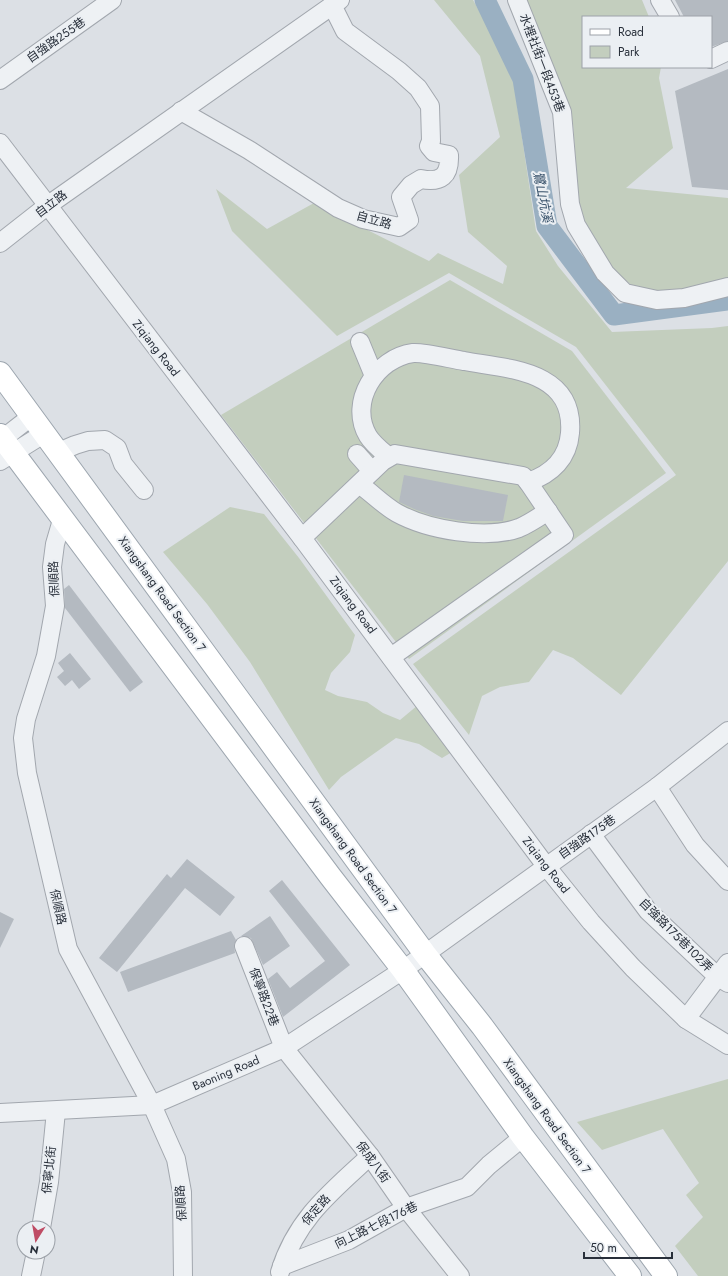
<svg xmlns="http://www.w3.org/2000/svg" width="728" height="1276" viewBox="0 0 728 1276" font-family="Jost,'Noto Sans TC',sans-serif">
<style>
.green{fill:#c3cebe}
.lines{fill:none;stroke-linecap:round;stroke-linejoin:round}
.river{stroke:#9ab0c2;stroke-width:21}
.building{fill:#b4bac1}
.minor-casing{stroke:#a2a7ae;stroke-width:20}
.major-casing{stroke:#9da6af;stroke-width:24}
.minor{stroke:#eef1f4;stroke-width:18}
.major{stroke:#fff;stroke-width:22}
.labels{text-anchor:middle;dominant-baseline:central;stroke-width:4;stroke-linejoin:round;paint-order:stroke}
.street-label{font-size:12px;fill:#282f3a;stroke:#ebeff3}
.water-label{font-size:13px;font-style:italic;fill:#365069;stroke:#ebeff3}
</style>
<rect width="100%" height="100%" fill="#dce0e5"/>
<g class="green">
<polygon points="434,0 473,0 489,28 514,84 536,231 558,266 612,332 712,328 728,326 728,561 621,695 573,658 553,650 529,682 500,687 482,696 469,735 413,664 676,475 576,347 449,273 337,336 232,231 216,189 267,229 314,203 429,261 438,253 503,284 507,266 468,232 459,175 500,137 480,56"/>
<polygon points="525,0 642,0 649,17 583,17 583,67 661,67 659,78 673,148 626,188 728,198 728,280 685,291 639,291 614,271 592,243 579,207 573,124 554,69"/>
<polygon points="450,280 572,351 666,473 409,659 221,415"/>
<polygon points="230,507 264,514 299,558 355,635 350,652 331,673 325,690 338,696 367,702 383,713 400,720 418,705 452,752 442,758 419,744 396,738 341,777 329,790 250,662 207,604 163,552"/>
<polygon points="728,1079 728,1276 698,1276 675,1246 703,1217 686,1195 699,1183 663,1129 602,1150 577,1122"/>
</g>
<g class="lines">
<polyline class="river" points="485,0 523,79 547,226 614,315 728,300"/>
</g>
<g class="building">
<polygon points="675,0 728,0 728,41 711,47 711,17 684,17"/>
<polygon points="728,69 728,190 692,187 675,91"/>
<polygon points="404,475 508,495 503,521 463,521 433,516 414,509 399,502"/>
<polygon points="69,585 143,682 130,692 65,608 64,589"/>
<polygon points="70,653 91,679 79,689 72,680 65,686 57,677 64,671 58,663"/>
<polygon points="187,859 235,897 220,916 185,888 117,972 99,958 167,874 171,878"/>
<polygon points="282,880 350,965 283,1017 268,979 277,972 290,988 325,961 269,891"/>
<polygon points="0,912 14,919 0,948"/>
<polygon points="270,916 290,946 263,965 251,938 241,936"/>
<polygon points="231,931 236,940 234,945 235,953 128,992 120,972"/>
</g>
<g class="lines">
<defs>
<g id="minor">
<polyline points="517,0 562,112 570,204 576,225 605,273 625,293 657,300 684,298 728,287"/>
<polyline points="660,0 670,17"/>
<polyline points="711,59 728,51"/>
<polyline points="0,80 112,0"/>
<path d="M181,111L249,150L338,208L363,219L399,227L409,220L401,197L411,185L421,179C441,183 450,176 449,155L434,152L429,146L431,141L430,106L418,88L399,71L345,31L332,5"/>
<polyline points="0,143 302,538 546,866 591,922 633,968 686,1019 728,1045"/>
<polyline points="0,243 47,206 340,0"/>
<polyline points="360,342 374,376"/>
<polyline points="0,441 32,416"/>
<polyline points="357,454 372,471"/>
<polyline points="61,455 68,448 75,445 88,441 105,440 117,448 123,464 144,490"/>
<path d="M389,457C382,451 373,444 368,436C348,402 376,358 413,353C424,352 451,359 464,361C508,369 575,370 570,433C568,458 552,474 528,482"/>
<polyline points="0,461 45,433"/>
<path d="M359,484C372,493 383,505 397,513C428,530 486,540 519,528C529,524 539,517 548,511"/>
<polyline points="62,520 55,544 52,567 55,606 46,656 26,719 23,738 27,773 68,949 152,1105 176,1159 182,1192 183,1276"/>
<polyline points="302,538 383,461 395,454 523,476 528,482 564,535 391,657"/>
<polyline points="657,787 695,845 728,881"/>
<polyline points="591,834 648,911 718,977 728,983"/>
<polyline points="244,946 284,1048 370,1156 406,1208 460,1276"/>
<polyline points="686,1019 728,963"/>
<polyline points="0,1113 152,1105 284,1048 403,970 657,787 728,731"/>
<polyline points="41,1228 49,1182 56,1111"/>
<polyline points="282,1266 349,1240 406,1208 467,1187 489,1165 523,1137"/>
<path d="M280,1272C296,1219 332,1191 370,1156"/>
<polyline points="31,1276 36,1252"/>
</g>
<g id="major">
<polyline points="0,373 425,954 482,1026 666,1276"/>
<polyline points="0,435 330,876 403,970 523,1137 630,1276"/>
</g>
</defs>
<use href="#minor" class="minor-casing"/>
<use href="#major" class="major-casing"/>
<use href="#minor" class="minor"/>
<use href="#major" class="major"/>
</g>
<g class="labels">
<g class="street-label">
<text transform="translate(56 40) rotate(-35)">自強路255巷</text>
<text transform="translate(542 63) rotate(69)">水裡社街一段453巷</text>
<text transform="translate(51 204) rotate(-37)">自立路</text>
<text transform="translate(374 220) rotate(16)">自立路</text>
<text transform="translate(156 348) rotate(52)">Ziqiang Road</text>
<text transform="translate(54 579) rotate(-92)">保順路</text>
<text transform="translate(162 594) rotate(54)">Xiangshang Road Section 7</text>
<text transform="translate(353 605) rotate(53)">Ziqiang Road</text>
<text transform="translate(587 837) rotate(-35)">自強路175巷</text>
<text transform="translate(353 856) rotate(54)">Xiangshang Road Section 7</text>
<text transform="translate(546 865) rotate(52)">Ziqiang Road</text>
<text transform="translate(58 907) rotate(77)">保順路</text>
<text transform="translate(676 935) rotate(45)">自強路175巷102弄</text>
<text transform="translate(264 997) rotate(69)">保寧路22巷</text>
<text transform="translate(226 1073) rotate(-23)">Baoning Road</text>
<text transform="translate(547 1116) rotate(54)">Xiangshang Road Section 7</text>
<text transform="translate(373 1162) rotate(54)">保成八街</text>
<text transform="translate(49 1170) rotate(-84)">保寧北街</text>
<text transform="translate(181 1203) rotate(-94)">保順路</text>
<text transform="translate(316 1210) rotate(-49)">保定路</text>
<text transform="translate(376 1225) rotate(-26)">向上路七段176巷</text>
</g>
<g class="water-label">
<text transform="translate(543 197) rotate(79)">鷺山坑溪</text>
</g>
</g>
<rect x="582" y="16" width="130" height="52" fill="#ebeff3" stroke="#9da2a9"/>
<rect x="590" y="29" width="20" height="6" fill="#ffffff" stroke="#9da2a9"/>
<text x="618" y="36" font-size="12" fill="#282f3a">Road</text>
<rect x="590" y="46" width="20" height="12" fill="#c3cebe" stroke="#9da2a9"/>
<text x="618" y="56" font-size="12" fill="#282f3a">Park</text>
<g transform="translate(36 1240) rotate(191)"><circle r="19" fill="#ebeff3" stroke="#9da2a9"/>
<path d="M0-3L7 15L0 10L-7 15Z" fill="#bf4c65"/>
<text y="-6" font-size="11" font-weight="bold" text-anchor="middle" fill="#282f3a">N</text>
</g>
<path d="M584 1252v6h88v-6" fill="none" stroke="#282f3a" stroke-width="2"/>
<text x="590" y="1252" font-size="12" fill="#282f3a" stroke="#ebeff3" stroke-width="3" paint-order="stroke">50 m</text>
</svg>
